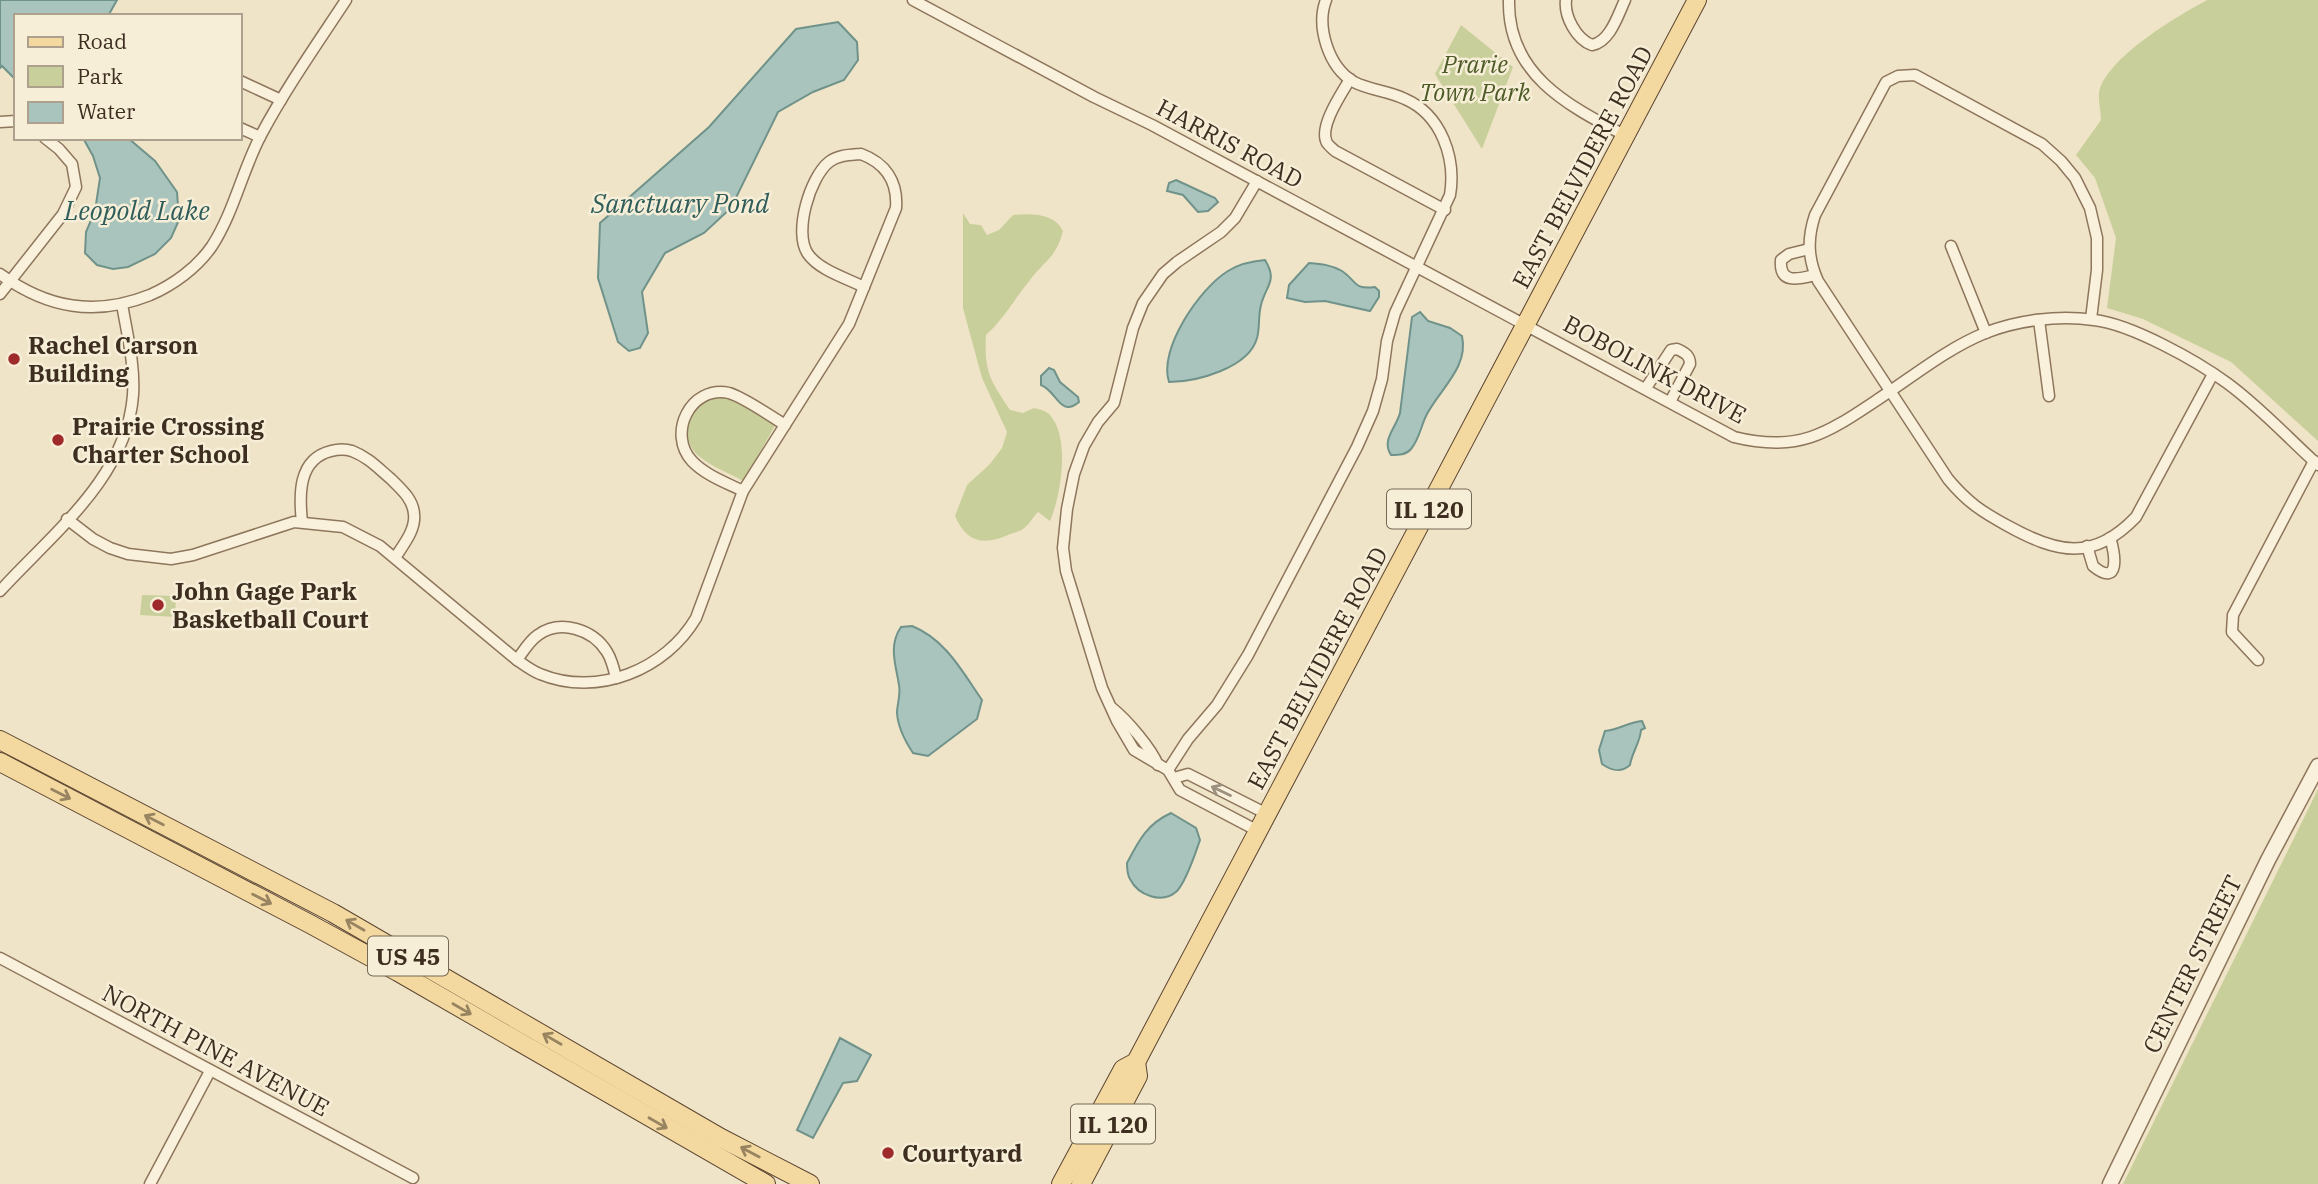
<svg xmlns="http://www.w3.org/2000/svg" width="2318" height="1184" viewBox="0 0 2318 1184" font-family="'IBM Plex Serif',serif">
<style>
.green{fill:#c9cf9b}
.water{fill:#a9c4bc;stroke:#6f938a;stroke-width:2}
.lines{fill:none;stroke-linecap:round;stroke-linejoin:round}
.minor-casing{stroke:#8d765c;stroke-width:13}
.tertiary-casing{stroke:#8d765c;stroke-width:17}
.primary-casing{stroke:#5b4430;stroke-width:20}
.minor{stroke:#faf1dc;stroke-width:10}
.tertiary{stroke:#faf1dc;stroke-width:14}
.primary{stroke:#f3d9a0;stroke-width:18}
.oneway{stroke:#9c907e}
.oneway2{stroke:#988460}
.poi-dot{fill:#9e2a2b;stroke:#f7eed8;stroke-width:2.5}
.labels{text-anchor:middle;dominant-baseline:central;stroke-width:5;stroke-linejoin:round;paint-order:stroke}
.shield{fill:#f7eed8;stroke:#756857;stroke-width:2}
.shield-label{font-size:23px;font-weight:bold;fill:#3d2e20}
.park-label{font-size:24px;font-style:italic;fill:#4d5a26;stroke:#f7eed8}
.street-label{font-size:24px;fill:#3d2e20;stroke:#f7eed8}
.poi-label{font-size:24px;font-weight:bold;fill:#3d2e20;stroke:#f7eed8;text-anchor:start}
.water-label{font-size:26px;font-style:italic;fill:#2f5d5a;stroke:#f7eed8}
</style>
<rect width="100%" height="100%" fill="#f0e4c8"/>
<g class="green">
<path d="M2207,0H2318V441L2231,362L2143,319L2107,308L2116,238L2095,178L2076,155L2101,120C2101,111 2097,97 2100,88C2113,54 2176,17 2207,0Z"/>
<polygon points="1461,25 1513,67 1482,149 1435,74"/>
<path d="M963,213L970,224L981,225L987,235L999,230L1013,215C1031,213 1055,213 1063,231C1056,258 1046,259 1030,280C1015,298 1004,319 986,335C984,372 990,380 1010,410L1023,413L1034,408C1039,409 1046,411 1049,414C1071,436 1061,496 1050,521L1038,512C1033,517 1029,525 1023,529C1019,532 1012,533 1008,535C983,546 966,542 955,516L967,485L990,464L1002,448L1007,432L982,378L963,308Z"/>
<path d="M727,398L776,424L743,481C729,473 712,467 700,457C679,442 687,408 710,399C715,398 722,398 727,398Z"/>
<polygon points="142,595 176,596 175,617 140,615"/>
<polygon points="2318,789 2318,1184 2123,1184 2297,832"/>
</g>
<g class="water">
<polygon points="0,0 117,0 108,16 16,16 16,80 2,66 0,68"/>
<polygon points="838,22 857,42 858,60 844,80 813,92 778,112 731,208 704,233 665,253 642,292 648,333 640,348 629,351 618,342 598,278 600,223 709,127 796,29"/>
<polygon points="83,138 128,138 155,161 177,192 179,220 171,238 155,254 128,267 113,269 97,265 85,253 86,232 95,211 100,178 93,156"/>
<polygon points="1176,180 1215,198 1218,202 1208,211 1198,212 1183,195 1167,191 1169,183"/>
<path d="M1265,260C1278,281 1266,285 1261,305C1258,316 1260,328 1257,338C1249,368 1196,382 1169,382C1158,349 1200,288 1228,271C1239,264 1253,261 1265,260Z"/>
<path d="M1309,263C1321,264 1332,265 1342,271C1357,281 1353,290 1375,287L1379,291V297L1370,311L1325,301L1305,302L1287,298L1289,285Z"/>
<path d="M1420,312L1428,321L1450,328L1462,336C1469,367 1440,389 1427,414C1421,425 1420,438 1411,449C1406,455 1399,455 1391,455C1381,440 1396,428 1400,413L1412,317Z"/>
<path d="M1049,368L1054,370L1060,382L1078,397L1079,402C1060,418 1057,391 1041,385V376Z"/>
<path d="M912,626C945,639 962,671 982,700L977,719L928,756L913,753C905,741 898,728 897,713C897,704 901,695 899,685C896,665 888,646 901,627Z"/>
<path d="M1642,721L1645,728L1641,730C1640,743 1632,752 1630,765C1621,773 1612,771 1602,764L1599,750L1605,731C1618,730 1629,722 1642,721Z"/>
<path d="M1171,813L1196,828L1200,840C1195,854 1187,880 1177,891C1162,905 1138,895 1130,879C1127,874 1127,868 1127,863C1139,840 1147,824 1171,813Z"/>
<polygon points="840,1038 871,1055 857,1081 843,1083 813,1138 797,1130"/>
</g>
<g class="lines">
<defs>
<g id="minor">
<path d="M913,0L1094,97L1152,125L1734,437C1798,453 1826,434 1877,400C1911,378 1946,349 1985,333C2018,320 2058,315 2094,320C2131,324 2197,361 2227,383C2260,407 2288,438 2318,465"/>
<path d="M1509,0C1507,75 1569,106 1626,136"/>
<path d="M1566,0C1564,16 1576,39 1592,45C1610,42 1618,15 1625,0"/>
<path d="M1350,79C1342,93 1318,127 1327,143C1329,146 1332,148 1335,151L1445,210"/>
<polyline points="240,81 281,100"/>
<polyline points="0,122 16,121"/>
<polyline points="240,128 260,137"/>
<path d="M861,154C885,163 898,181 896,208L864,287C846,278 819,270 808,254C793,233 810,177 829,162C838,155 849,155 861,154Z"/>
<polyline points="1257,181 1235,218 1221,232 1177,262 1163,274 1143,303 1133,328 1114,403 1098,422 1084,446 1074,474 1067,509 1063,548 1066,571 1102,688 1117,721 1134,750 1168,770 1180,790 1258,831"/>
<polyline points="1951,246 1986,333"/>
<path d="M1809,249L1789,254L1781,260C1779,285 1799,279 1815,275"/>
<path d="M0,274C47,308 95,317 150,295C173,285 197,268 212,246C234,212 242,171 261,135C286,88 317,44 346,0"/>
<polyline points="0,294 63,214 76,187 72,164 59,149 45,138"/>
<path d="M2091,319L2097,270V238L2090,208L2075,178L2061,161L2042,144L1915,75L1898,76L1886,82L1815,215C1807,239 1808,259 1818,281L1948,479C1967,502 1982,512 2008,526C2057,553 2093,562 2136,517L2213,374"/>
<polyline points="2039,320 2049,396"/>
<path d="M1646,388L1671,350L1677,349C1685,353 1690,355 1690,364L1670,402"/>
<path d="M743,491C727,483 705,475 692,461C667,434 690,385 729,393C743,397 771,416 785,425"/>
<path d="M67,519L93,539L110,548L128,554L171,559L193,555L294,522L343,527L380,546L517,660C524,665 532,671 540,674C598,698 666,669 696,618L743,491L849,324L864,287"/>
<path d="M302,522C299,495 298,459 331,451C338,449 346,449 352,451C368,457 379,469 391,479C401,489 413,499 414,514C416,530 403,545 395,558"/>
<path d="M2087,546L2093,566C2121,589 2115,552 2110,538"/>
<path d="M0,591C52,534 127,477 133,395C135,365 127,334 122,304"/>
<path d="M517,660C523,652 529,641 538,635C560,619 593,629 607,652C612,660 614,669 616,678"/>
<polyline points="2258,660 2232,632 2233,615 2314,461"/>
<path d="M1112,708C1127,720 1151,748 1158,765"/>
<path d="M1168,770L1188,739L1217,705L1248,655L1357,447L1373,411L1382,379L1387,341L1395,313L1450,195C1456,159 1442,115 1405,99C1389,91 1369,90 1354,82C1328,67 1316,26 1326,0"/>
<polyline points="1174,778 1188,774 1267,814"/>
<polyline points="0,958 413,1178"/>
<polyline points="150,1184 210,1071"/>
</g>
<polyline id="tertiary" points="2110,1184 2268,860 2318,766"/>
<g id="primary">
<polyline points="0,740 333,913 721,1138 810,1184"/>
<polyline points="0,762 310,924 398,972 766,1184"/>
<polyline points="1061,1184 1123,1069 1136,1062 1697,0"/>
<polyline points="1081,1184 1138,1076 1136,1062"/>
</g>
</defs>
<use href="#minor" class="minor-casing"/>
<use href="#tertiary" class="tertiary-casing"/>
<use href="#primary" class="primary-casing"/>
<use href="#minor" class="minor"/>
<use href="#tertiary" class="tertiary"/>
<use href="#primary" class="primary"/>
</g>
<defs><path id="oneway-shaft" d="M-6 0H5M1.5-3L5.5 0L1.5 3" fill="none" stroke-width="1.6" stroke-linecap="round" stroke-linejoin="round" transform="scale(1.75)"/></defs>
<use class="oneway" href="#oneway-shaft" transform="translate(1221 791) rotate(-154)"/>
<g class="oneway2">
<use href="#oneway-shaft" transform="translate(61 794) rotate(27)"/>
<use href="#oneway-shaft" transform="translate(154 820) rotate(-153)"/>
<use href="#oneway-shaft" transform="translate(262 899) rotate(27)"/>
<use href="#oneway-shaft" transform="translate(355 925) rotate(-150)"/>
<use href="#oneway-shaft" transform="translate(462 1009) rotate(30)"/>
<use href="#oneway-shaft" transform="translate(552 1039) rotate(-150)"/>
<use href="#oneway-shaft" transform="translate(658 1123) rotate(30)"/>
<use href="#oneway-shaft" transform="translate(750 1152) rotate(-152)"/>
</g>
<g class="poi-dot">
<circle cx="14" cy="359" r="7"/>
<circle cx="58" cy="440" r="7"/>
<circle cx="158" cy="605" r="7"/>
<circle cx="888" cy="1153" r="7"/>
</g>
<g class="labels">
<g class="shield">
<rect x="1387" y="489.5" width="84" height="39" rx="5"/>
<rect x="368" y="936.5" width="80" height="39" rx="5"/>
<rect x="1071" y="1104.5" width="84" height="39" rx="5"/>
</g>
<g class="shield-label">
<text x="1429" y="509">IL 120</text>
<text x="408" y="956">US 45</text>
<text x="1113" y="1124">IL 120</text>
</g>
<g class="park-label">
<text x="1475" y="64">Prarie<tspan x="1475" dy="28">Town Park</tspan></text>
</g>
<g class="street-label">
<text transform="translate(1230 143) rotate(28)">HARRIS ROAD</text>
<text transform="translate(1582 167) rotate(-62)">EAST BELVIDERE ROAD</text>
<text transform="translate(1655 369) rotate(28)">BOBOLINK DRIVE</text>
<text transform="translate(1317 668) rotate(-62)">EAST BELVIDERE ROAD</text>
<text transform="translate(2192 964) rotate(-64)">CENTER STREET</text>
<text transform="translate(216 1050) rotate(28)">NORTH PINE AVENUE</text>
</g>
<g class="poi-label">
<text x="28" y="345">Rachel Carson<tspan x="28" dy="28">Building</tspan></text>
<text x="72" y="426">Prairie Crossing<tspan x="72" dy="28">Charter School</tspan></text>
<text x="172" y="591">John Gage Park<tspan x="172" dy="28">Basketball Court</tspan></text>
<text x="902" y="1153">Courtyard</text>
</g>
<g class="water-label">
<text x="680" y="203">Sanctuary Pond</text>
<text x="137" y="210">Leopold Lake</text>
</g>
</g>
<rect x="14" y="14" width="228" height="126" fill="#f7eed8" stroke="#ada18e" stroke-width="2"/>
<rect x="28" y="37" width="35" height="10" fill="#f3d9a0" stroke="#ada18e" stroke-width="2"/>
<text x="77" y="49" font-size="21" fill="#3d2e20">Road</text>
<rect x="28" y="66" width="35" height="21" fill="#c9cf9b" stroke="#ada18e" stroke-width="2"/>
<text x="77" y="84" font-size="21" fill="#3d2e20">Park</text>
<rect x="28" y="102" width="35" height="21" fill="#a9c4bc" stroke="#ada18e" stroke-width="2"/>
<text x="77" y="119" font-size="21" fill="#3d2e20">Water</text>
</svg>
